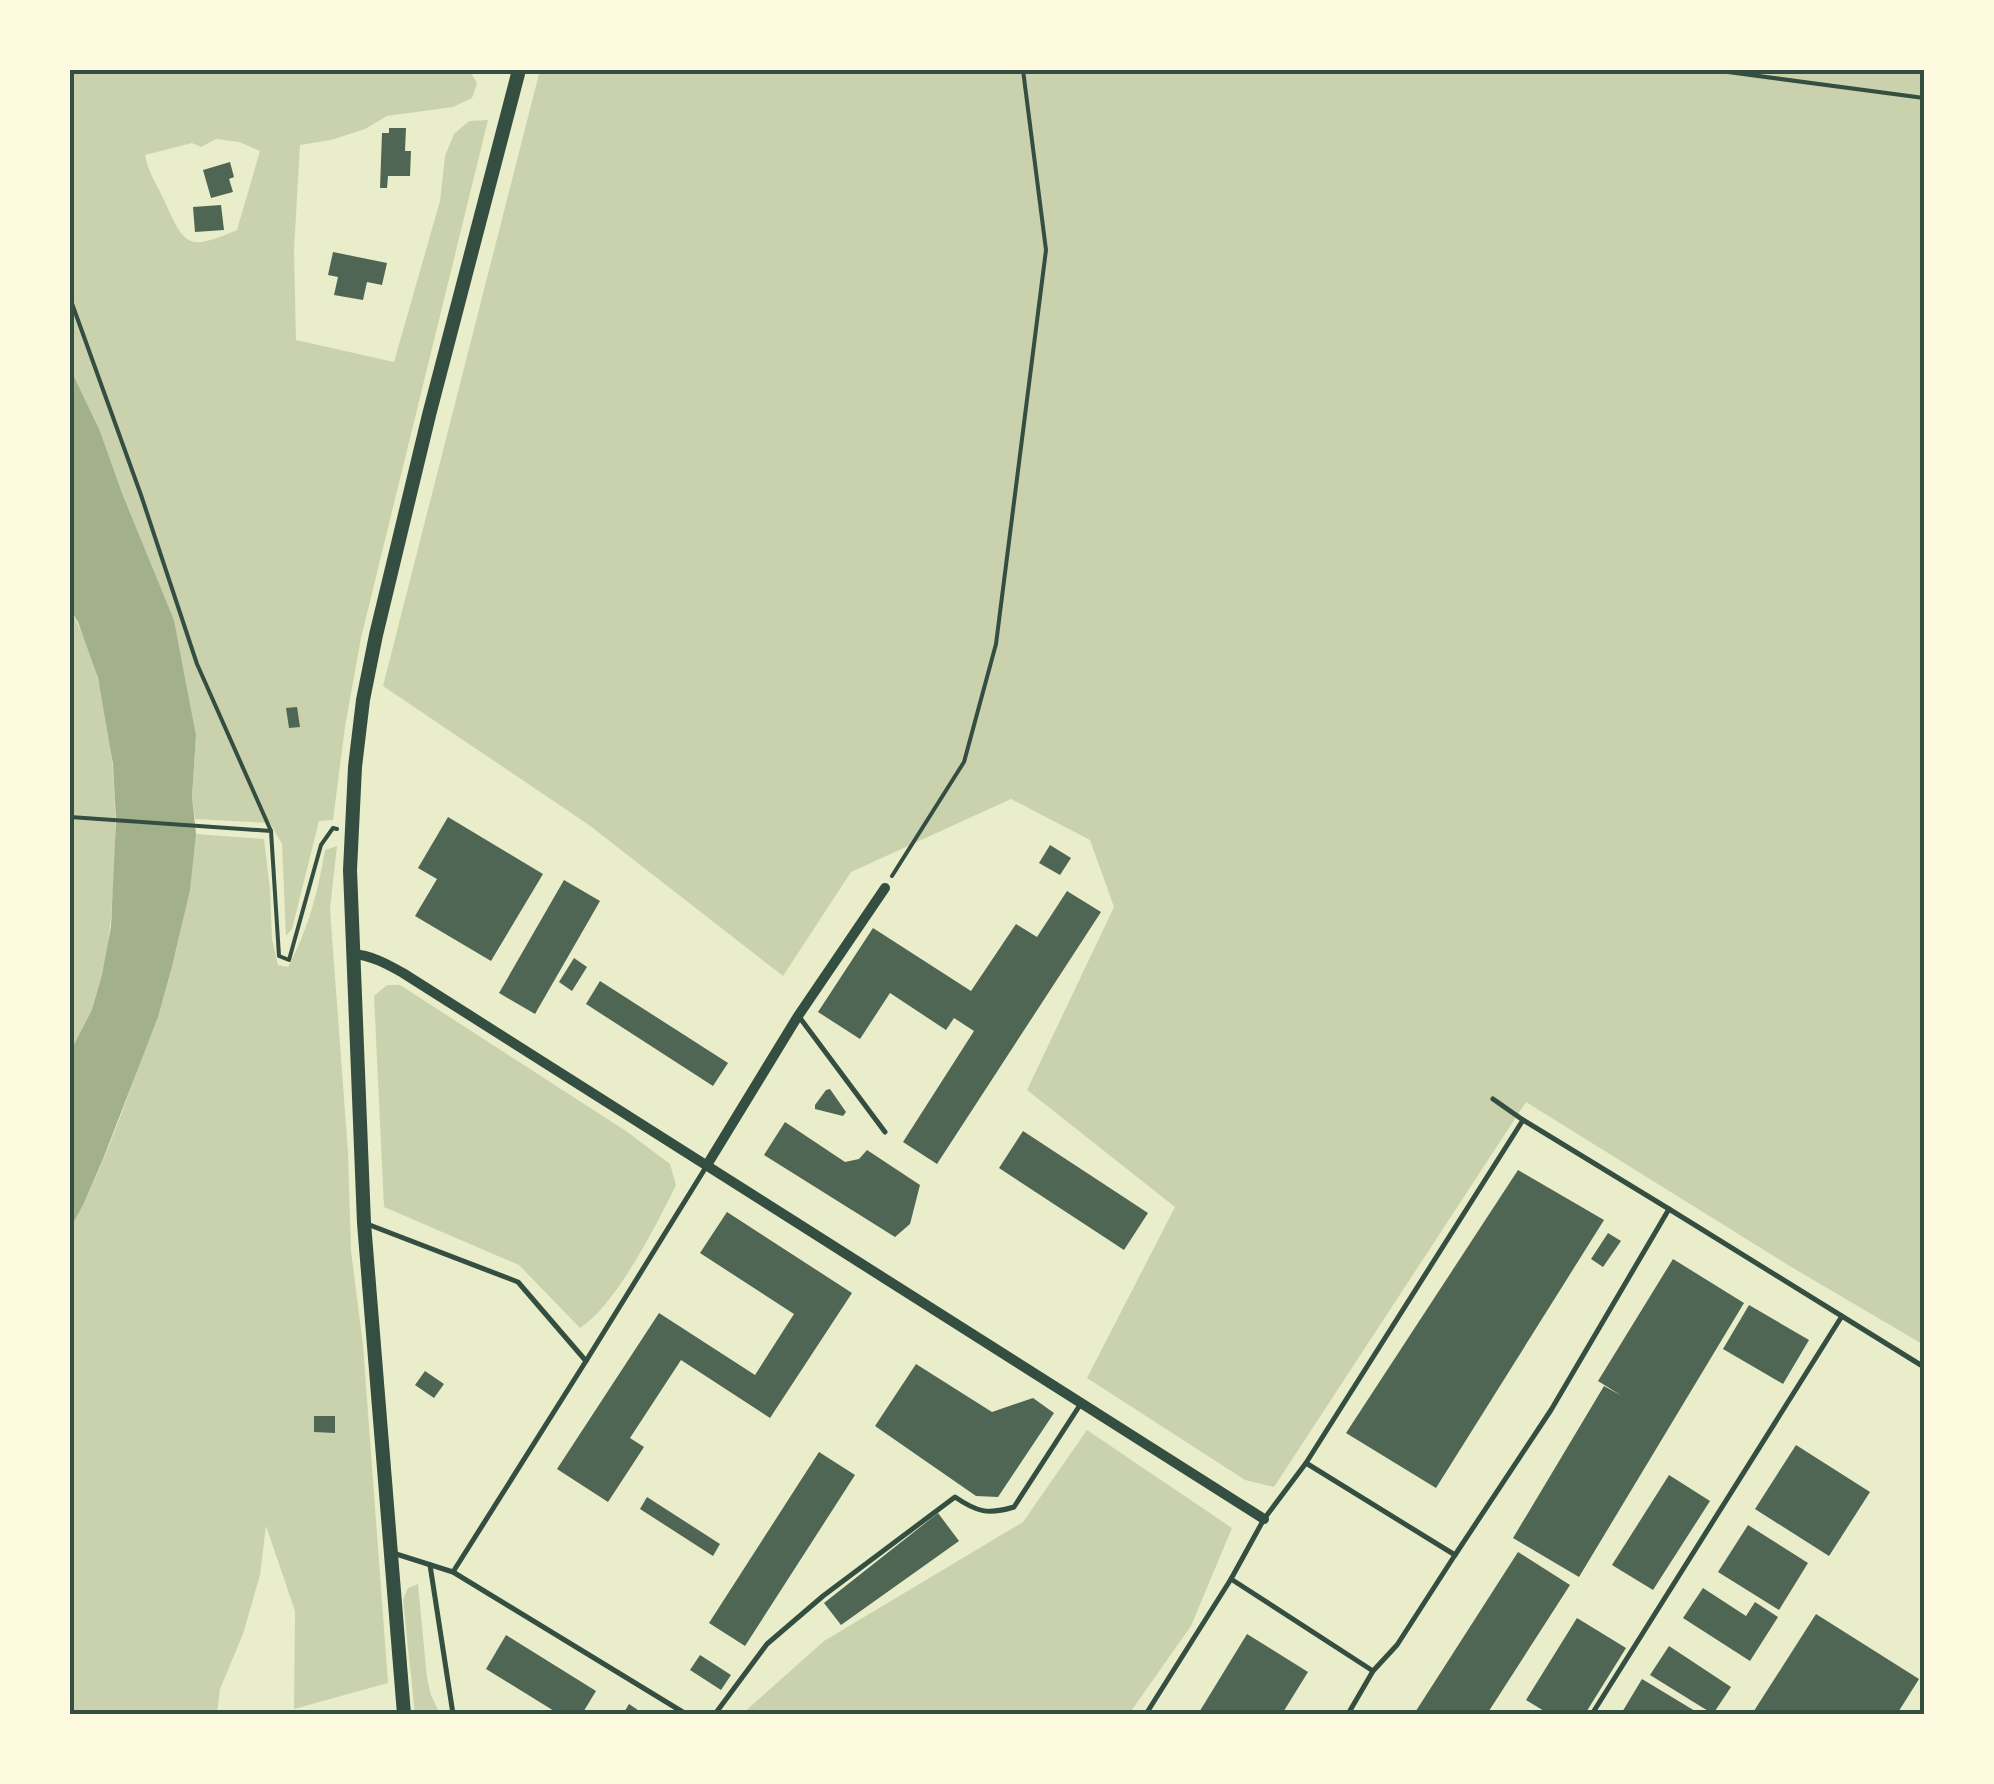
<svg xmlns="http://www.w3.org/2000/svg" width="1994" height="1784" viewBox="0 0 1994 1784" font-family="'Roboto Condensed',sans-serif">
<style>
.green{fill:#cad2ad;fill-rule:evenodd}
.water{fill:#a3b18a}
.building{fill:#4f6655}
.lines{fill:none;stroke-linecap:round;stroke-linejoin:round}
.path{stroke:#344e41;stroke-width:4}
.service{stroke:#344e41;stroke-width:5}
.minor{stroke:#344e41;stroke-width:10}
.secondary{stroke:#344e41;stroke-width:14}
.neatline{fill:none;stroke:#344e41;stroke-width:4}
</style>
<rect width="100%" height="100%" fill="#e9edc9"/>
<g class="green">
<path d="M70,70H469L477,83L472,98L453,107L387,116L365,129L331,140L300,145L294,250L296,340L394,362L440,201L445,156L454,134L469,121L488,120L361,638L345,727L333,820L319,821L292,929L286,936L282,844L270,823L195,819L192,797L196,735L174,620L122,493L100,431L70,368ZM216,139L239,142L260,151L237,230C188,251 185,247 164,200C157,185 148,172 145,155L192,143L201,147Z"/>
<polygon points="540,70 1924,70 1924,1345 1793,1268 1526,1102 1274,1487 1245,1480 1087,1378 1175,1207 1027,1090 1114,907 1090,840 1011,799 851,872 783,976 589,825 383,686"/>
<path d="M70,609C115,690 119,800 113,891C110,931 107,974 92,1011C86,1025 77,1038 70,1052C70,1018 67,982 70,948C73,922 77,896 70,870Z"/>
<path d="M196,834L264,839L270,889L272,939L278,965L288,967C308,930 318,892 325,850L337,846L330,909L348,1152L351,1251L363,1345L388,1683L294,1709L295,1611L266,1526L260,1575L243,1634L220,1689L217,1714H70V1229C97,1180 118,1125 136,1073C142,1055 150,1039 156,1022C176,961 189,898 196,834Z"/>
<path d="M387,985H400L626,1131L670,1164L676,1185C657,1224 616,1305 580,1328L519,1265L384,1207L374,996Z"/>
<polygon points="1087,1430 1232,1528 1191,1626 1129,1714 742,1714 824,1641 1023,1522"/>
<polygon points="418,1584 427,1678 431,1695 440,1714 415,1714 403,1600 408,1588"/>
</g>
<polygon class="water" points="70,368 100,431 122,493 174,620 196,735 192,797 196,834 190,890 172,967 158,1017 103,1159 83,1205 70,1229 70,1052 92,1010 102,975 111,927 116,820 113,764 98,678 78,622 70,609"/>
<g class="building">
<polygon points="389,128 406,128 405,151 411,151 410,176 388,176 387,188 380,188 382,133 389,133"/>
<polygon points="230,162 234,177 229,179 233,192 211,198 203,170"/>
<polygon points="221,205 224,230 195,232 193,207"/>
<polygon points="333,252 387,263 382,285 367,282 363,300 334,295 338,277 328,275"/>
<polygon points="297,707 300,727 289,728 286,708"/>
<polygon points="448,817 543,874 491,961 415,916 437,879 418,868"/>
<polygon points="1050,845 1071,858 1060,875 1039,863"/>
<polygon points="564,880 600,901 535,1014 499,993"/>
<polygon points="1067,891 1101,912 937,1164 903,1142 974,1031 954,1018 946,1030 890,993 860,1039 818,1012 873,928 971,991 1016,924 1037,937"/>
<polygon points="574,958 587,967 572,991 559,982"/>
<polygon points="600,981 728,1063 713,1086 586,1004"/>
<polygon points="830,1089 846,1112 843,1116 815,1109 815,1105 826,1090"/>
<polygon points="785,1122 845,1162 859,1159 867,1150 920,1185 910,1224 895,1237 764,1155"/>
<polygon points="1023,1131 1148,1213 1124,1250 999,1168"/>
<polygon points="1518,1170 1604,1220 1436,1488 1346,1433"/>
<polygon points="727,1212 852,1293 770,1418 681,1360 630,1438 644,1447 608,1502 557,1469 659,1313 755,1375 794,1314 700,1253"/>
<polygon points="1608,1233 1621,1241 1603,1267 1591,1259"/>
<polygon points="1673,1259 1744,1303 1579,1577 1513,1538 1604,1386 1622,1396 1598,1381"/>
<polygon points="1749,1305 1809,1340 1783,1384 1723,1349"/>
<polygon points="916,1364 992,1412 1033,1398 1054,1413 998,1497 976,1496 875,1426"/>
<polygon points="425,1371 444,1384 434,1398 415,1385"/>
<polygon points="314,1416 335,1416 335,1433 314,1432"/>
<polygon points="1796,1445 1870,1492 1829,1556 1755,1509"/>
<polygon points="819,1452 855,1475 745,1646 709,1623"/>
<polygon points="1669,1475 1710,1501 1653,1590 1612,1565"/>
<polygon points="647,1497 720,1544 713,1556 640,1509"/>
<polygon points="938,1513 959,1541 841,1625 824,1603"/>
<polygon points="1748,1525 1808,1563 1779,1610 1718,1572"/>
<polygon points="1518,1552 1570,1585 1487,1714 1414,1714"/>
<polygon points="1703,1588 1746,1616 1755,1602 1778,1617 1750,1661 1683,1618"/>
<polygon points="1816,1614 1919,1679 1897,1714 1752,1714"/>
<polygon points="1577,1618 1626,1648 1585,1714 1549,1714 1526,1700"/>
<polygon points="1247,1634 1308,1672 1282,1714 1198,1714"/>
<polygon points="506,1635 596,1691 582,1714 559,1714 486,1669"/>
<polygon points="1669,1646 1731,1687 1713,1714 1650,1675"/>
<polygon points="700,1655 731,1675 721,1690 690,1670"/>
<polygon points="1642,1679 1700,1714 1621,1714"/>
<polygon points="629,1704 644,1714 623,1714"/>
</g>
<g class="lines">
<g class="path">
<polyline points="1713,70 1924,98"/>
<polyline points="70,298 141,495 197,664 271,831"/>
<polyline points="70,817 271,831 279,956 289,960 321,845 333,828 337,829"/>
<polyline points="892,876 964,762 996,644 1046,250 1023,70"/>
</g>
<g class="service">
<polyline points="800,1018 885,1132"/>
<polyline points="1493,1099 1523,1120 1669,1209"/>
<polyline points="367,1224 518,1282 586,1361 453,1572"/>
<polyline points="586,1361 706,1167"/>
<polyline points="1306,1463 1523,1120"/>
<polyline points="393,1553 453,1572 686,1714"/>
<polyline points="1455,1555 1551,1410 1669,1209 1924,1367"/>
<polyline points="430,1565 453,1714"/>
<polyline points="1231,1579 1373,1671"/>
<path d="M715,1714L767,1644L823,1596L955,1497C977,1512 988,1515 1014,1507L1080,1405"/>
<polyline points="1146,1714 1231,1579 1264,1519 1306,1463 1455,1555 1397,1645 1373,1671 1348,1714"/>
<polyline points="1592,1714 1842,1316"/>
</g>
<g class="minor">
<path d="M352,954C371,955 387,964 403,973L1264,1519"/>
<polyline points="707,1165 798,1016 885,888"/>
</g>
<polyline class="secondary" points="404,1714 364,1223 350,870 355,767 363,700 376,635 429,415 519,70"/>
</g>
<rect width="1994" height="1784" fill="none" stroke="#fefae0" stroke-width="145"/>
<rect x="72" y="72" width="1850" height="1640" class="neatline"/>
</svg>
